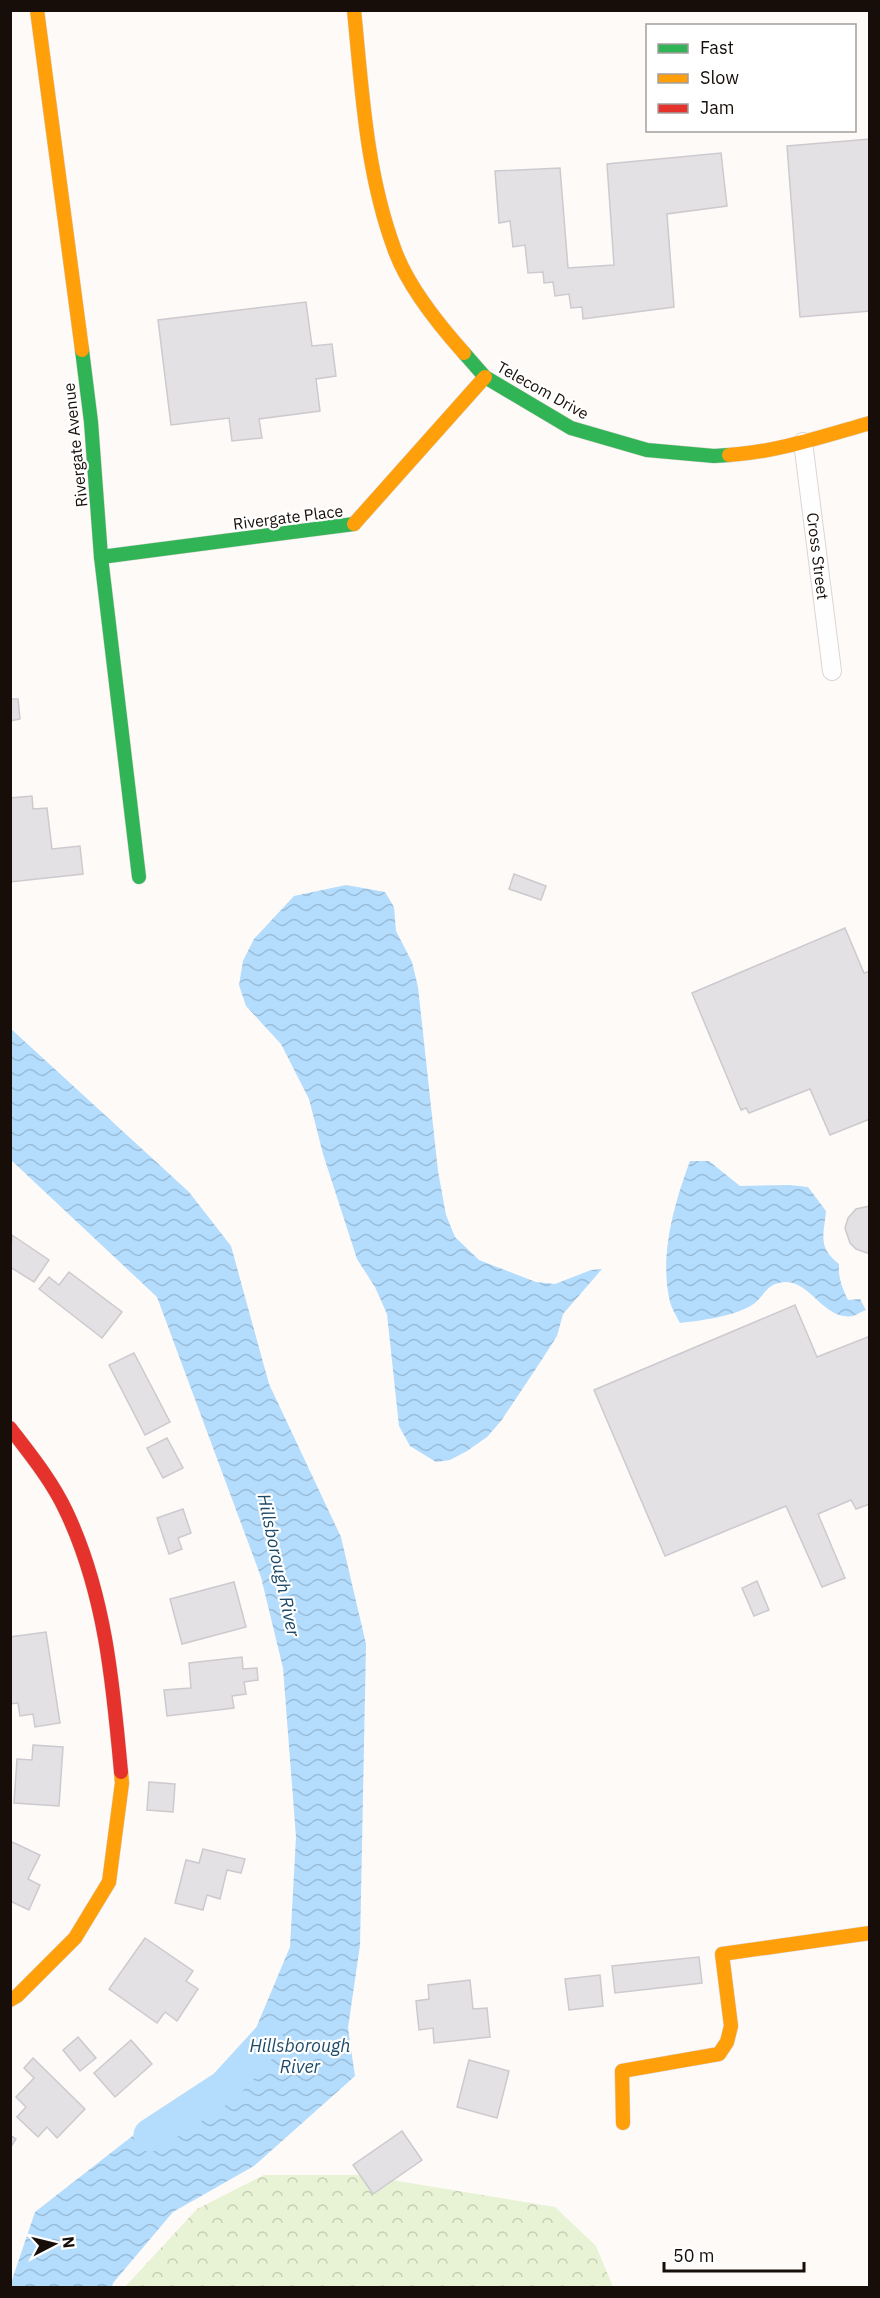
<svg xmlns="http://www.w3.org/2000/svg" width="880" height="2298" viewBox="0 0 880 2298" font-family="'IBM Plex Sans',sans-serif">
<style>
.forest{fill:url(#forest-crowns)}
.water{fill:url(#water-waves)}
.lines{fill:none;stroke-linecap:round;stroke-linejoin:round}
.river{stroke:#b3dcfd;stroke-width:33}
.building{fill:#e4e1e5;stroke:#cccace;stroke-width:1.5}
.street-casing{stroke:#dcd5d2;stroke-width:20}
.fast-casing{stroke:#dcd5d2;stroke-width:15}
.slow-casing{stroke:#dcd5d2;stroke-width:15}
.jam-casing{stroke:#dcd5d2;stroke-width:15}
.street{stroke:#fffefe;stroke-width:18}
.fast{stroke:#30b455;stroke-width:14}
.slow{stroke:#ff9f0a;stroke-width:14}
.jam{stroke:#e5322d;stroke-width:14}
.labels{text-anchor:middle;dominant-baseline:central;stroke-width:4.5;stroke-linejoin:round;paint-order:stroke}
.street-label{font-size:16px;fill:#170e09;stroke:#fff}
.water-label{font-size:18px;font-style:italic;fill:#1d4a69;stroke:#fff}
</style>
<defs>
<pattern id="forest-crowns" width="20" height="18" patternUnits="userSpaceOnUse" patternTransform="scale(1.5)"><rect width="20" height="18" fill="#e8f2d4"/><path d="M2 6a3 3 0 1 1 6 0M12 15a3 3 0 1 1 6 0" fill="none" stroke="#c6ceb5"/></pattern>
<pattern id="water-waves" width="16" height="10" patternUnits="userSpaceOnUse" patternTransform="scale(1.5)"><rect width="16" height="10" fill="#b3dcfd"/><path d="M0 5q4-4 8 0t8 0" fill="none" stroke="#99bcd8"/></pattern>
</defs>
<rect width="100%" height="100%" fill="#fdfaf8"/>
<polygon class="forest" points="264,2175 361,2175 555,2207 596,2246 613,2287 124,2288 197,2209"/>
<g class="water">
<polygon points="346,885 385,892 394,907 396,931 412,962 418,987 438,1171 446,1215 455,1237 479,1260 536,1282 555,1284 591,1270 602,1269 563,1314 557,1336 539,1364 501,1421 487,1437 467,1451 450,1460 436,1462 410,1446 399,1426 387,1314 375,1287 357,1259 323,1154 309,1099 281,1044 246,1006 239,985 243,961 254,939 294,896"/>
<polygon points="10,1028 189,1192 231,1246 269,1384 341,1537 366,1644 360,1945 348,2028 355,2076 254,2166 173,2212 113,2283 112,2287 10,2286 35,2212 153,2120 225,2102 290,1947 296,1837 283,1668 261,1577 157,1297 11,1160"/>
<path d="M690,1161H709L740,1186L789,1185L808,1187L826,1211C824,1235 817,1247 839,1264C838,1278 842,1287 848,1300L860,1299L866,1310C862,1311 857,1315 853,1316C824,1321 811,1281 785,1282C765,1283 764,1298 752,1305C735,1316 699,1321 680,1323C677,1317 672,1309 670,1302C659,1256 674,1204 690,1161Z"/>
</g>
<g class="lines">
<polyline class="river" points="150,2135 225,2086 267,2040"/>
</g>
<g class="building">
<polygon points="870,139 870,311 800,317 787,146"/>
<polygon points="721,153 727,206 667,214 674,307 583,319 582,307 571,308 569,294 555,296 553,282 544,283 543,272 528,273 525,245 513,247 510,221 499,223 495,171 560,168 568,268 614,265 607,164"/>
<polygon points="306,302 312,346 332,344 336,376 316,379 320,411 259,419 262,438 232,441 229,418 171,425 158,320"/>
<polygon points="10,699 18,699 20,719 10,721"/>
<polygon points="32,796 33,809 47,808 52,849 80,846 83,874 10,882 10,798"/>
<polygon points="514,874 546,886 541,900 509,889"/>
<polygon points="845,928 864,973 870,971 870,1119 830,1135 810,1089 749,1113 746,1108 741,1110 692,993"/>
<polygon points="870,1206 870,1254 856,1249 850,1243 845,1228 848,1218 856,1209"/>
<polygon points="12,1235 49,1260 34,1282 10,1267"/>
<polygon points="69,1272 122,1312 102,1338 39,1289 49,1277 59,1285"/>
<polygon points="795,1305 817,1357 870,1336 870,1504 856,1509 851,1500 818,1514 845,1578 822,1587 786,1506 665,1556 594,1390"/>
<polygon points="134,1353 170,1422 145,1435 109,1365"/>
<polygon points="167,1438 183,1468 163,1478 147,1448"/>
<polygon points="183,1509 191,1533 178,1538 182,1549 169,1554 157,1518"/>
<polygon points="757,1581 769,1610 754,1616 742,1588"/>
<polygon points="234,1582 246,1627 182,1644 170,1599"/>
<polygon points="46,1632 60,1723 35,1727 33,1714 20,1716 18,1703 10,1704 10,1637"/>
<polygon points="242,1657 243,1669 257,1668 258,1680 244,1682 246,1694 232,1696 234,1708 167,1716 164,1690 191,1688 189,1663"/>
<polygon points="33,1745 63,1747 59,1806 14,1803 17,1759 32,1760"/>
<polygon points="149,1782 175,1784 173,1812 147,1810"/>
<polygon points="10,1841 40,1855 28,1879 40,1885 29,1910 10,1901"/>
<polygon points="203,1849 245,1859 241,1873 227,1870 220,1899 207,1895 203,1910 175,1903 186,1860 199,1863"/>
<polygon points="145,1938 193,1971 186,1981 198,1989 177,2021 165,2012 157,2023 109,1989"/>
<polygon points="699,1957 702,1983 615,1993 612,1966"/>
<polygon points="600,1975 603,2006 569,2010 565,1979"/>
<polygon points="470,1980 473,2009 487,2008 490,2037 434,2043 433,2028 419,2030 416,2001 429,1999 428,1985"/>
<polygon points="78,2037 96,2058 80,2071 63,2050"/>
<polygon points="131,2040 152,2064 115,2097 94,2073"/>
<polygon points="33,2058 85,2109 57,2138 47,2127 38,2137 17,2117 26,2107 16,2097 34,2078 24,2068"/>
<polygon points="469,2060 509,2071 497,2118 457,2107"/>
<polygon points="402,2131 422,2160 373,2194 353,2165"/>
<polygon points="10,2135 16,2139 10,2148"/>
</g>
<g class="lines">
<defs>
<polyline id="street" points="803,442 832,671"/>
<g id="fast">
<polyline points="82,350 91,422 101,557 139,877"/>
<polyline points="464,353 485,377 571,428 647,450 714,456 729,455"/>
<polyline points="101,557 354,524"/>
</g>
<g id="slow">
<polyline points="37,10 82,350"/>
<path d="M354,10C362,90 366,172 394,248C406,283 439,325 464,353"/>
<path d="M729,455C777,452 824,436 870,423"/>
<polyline points="354,524 485,377"/>
<polyline points="10,2000 17,1996 75,1938 109,1882 122,1783 121,1772"/>
<polyline points="623,2123 622,2071 719,2054 727,2042 731,2026 722,1954 870,1933"/>
</g>
<path id="jam" d="M10,1428C30,1454 52,1481 66,1511C105,1593 113,1683 121,1772"/>
</defs>
<use href="#street" class="street-casing"/>
<use href="#fast" class="fast-casing"/>
<use href="#slow" class="slow-casing"/>
<use href="#jam" class="jam-casing"/>
<use href="#street" class="street"/>
<use href="#fast" class="fast"/>
<use href="#slow" class="slow"/>
<use href="#jam" class="jam"/>
</g>
<g class="labels">
<g class="street-label">
<text transform="translate(543 390) rotate(29)">Telecom Drive</text>
<text transform="translate(75 445) rotate(-96)">Rivergate Avenue</text>
<text transform="translate(288 517) rotate(-7)">Rivergate Place</text>
<text transform="translate(818 556) rotate(83)">Cross Street</text>
</g>
<g class="water-label">
<text transform="translate(279 1565) rotate(78)">Hillsborough River</text>
<text x="300" y="2045">Hillsborough<tspan x="300" dy="21">River</tspan></text>
</g>
</g>
<rect width="880" height="2298" fill="none" stroke="#170e09" stroke-width="24"/>
<rect x="646" y="24" width="210" height="108" fill="#ffffff" stroke="#a29f9d" stroke-width="1.5"/>
<rect x="658" y="44" width="30" height="9" fill="#30b455" stroke="#a29f9d" stroke-width="1.5"/>
<text x="700" y="54" font-size="18" fill="#170e09">Fast</text>
<rect x="658" y="74" width="30" height="9" fill="#ff9f0a" stroke="#a29f9d" stroke-width="1.5"/>
<text x="700" y="84" font-size="18" fill="#170e09">Slow</text>
<rect x="658" y="104" width="30" height="9" fill="#e5322d" stroke="#a29f9d" stroke-width="1.5"/>
<text x="700" y="114" font-size="18" fill="#170e09">Jam</text>
<g transform="translate(54 2244) rotate(83)" stroke="#ffffff" stroke-width="4.5" paint-order="stroke">
<path d="M0-4.5L10 22L0 15L-10 22Z" fill="#170e09"/>
<text y="-9" font-size="16" font-weight="bold" text-anchor="middle" fill="#170e09">N</text>
</g>
<path d="M664 2262v9h140v-9" fill="none" stroke="#170e09" stroke-width="3"/>
<text x="673" y="2262" font-size="18" fill="#170e09" stroke="#ffffff" stroke-width="4.5" paint-order="stroke">50 m</text>
</svg>
